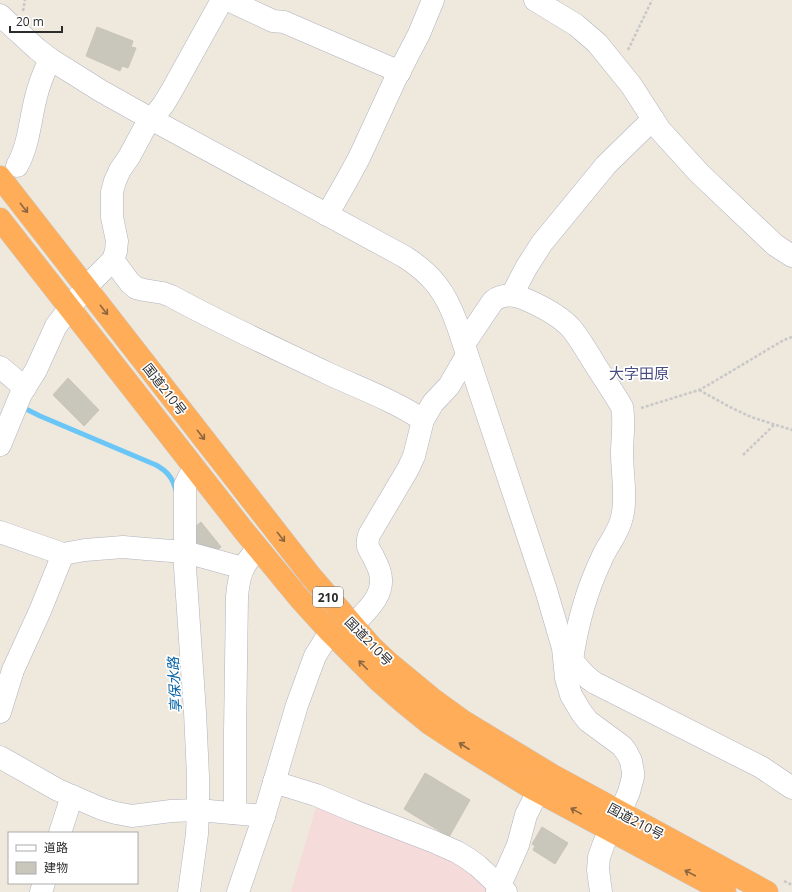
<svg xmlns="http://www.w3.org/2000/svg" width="792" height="892" viewBox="0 0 792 892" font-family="'Open Sans','Noto Sans JP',sans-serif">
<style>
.medical{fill:#f5dbda}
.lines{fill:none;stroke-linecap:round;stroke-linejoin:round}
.stream{stroke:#6ac6f6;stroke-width:5}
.building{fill:#c9c6bc;stroke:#cac5b7}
.minor-casing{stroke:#b1b2c0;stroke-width:23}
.highway-casing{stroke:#c8c8c8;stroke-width:23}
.path{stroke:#c8c8c8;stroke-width:2.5;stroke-dasharray:3 2;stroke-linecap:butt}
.minor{stroke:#fff;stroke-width:22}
.highway{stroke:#ffad58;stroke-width:22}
.oneway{stroke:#8b6640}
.labels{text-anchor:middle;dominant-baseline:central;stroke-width:3.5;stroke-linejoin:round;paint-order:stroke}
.shield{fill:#fff;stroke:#6b6b6b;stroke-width:1}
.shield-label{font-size:12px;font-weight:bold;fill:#2c2c2c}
.street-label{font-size:13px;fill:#2c2c2c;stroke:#fff}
.water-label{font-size:14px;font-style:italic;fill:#0562a7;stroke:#fff}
.quarter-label{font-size:15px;fill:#494e80;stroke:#fff}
</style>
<rect width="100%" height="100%" fill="#eee8dd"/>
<polygon class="medical" points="318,801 450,854 493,892 291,892"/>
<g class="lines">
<path class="stream" d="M22,407L40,416L156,465C167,471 173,478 176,491"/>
</g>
<g class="building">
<polygon points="97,27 133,41 131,47 136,48 128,68 122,66 120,71 86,56"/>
<polygon points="68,378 99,410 84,426 53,395"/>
<polygon points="201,522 221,547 210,556 191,550 190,531"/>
<polygon points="425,773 470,800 449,837 404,809"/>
<polygon points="542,827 568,843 555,864 533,850 535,846 532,844"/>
</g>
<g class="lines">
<defs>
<g id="minor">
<polyline points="228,0 273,21 284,22 400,72"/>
<polyline points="535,0 558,14 576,25 597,43 631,85 660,130 699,173 775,245 792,256"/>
<path d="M0,15L37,49L50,59L101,91L151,119L405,257C433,275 446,293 457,324L546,590L563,648L566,678L571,695L581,712L588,721L622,746L627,753L631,761L633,772V777L629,792L620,813L604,843L599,857L598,870L601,892"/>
<path d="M17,166C29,145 30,120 36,97C39,84 44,72 50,59"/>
<polyline points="327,215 347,180 359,158 395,80 419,34 433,0"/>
<path d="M113,260L130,283L136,288L144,290L163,293L171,296C222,324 275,348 327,373C359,388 393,400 423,420"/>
<polyline points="512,295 526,268 542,243 606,165 653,119"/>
<path d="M464,344L493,301C503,293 516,295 527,300C543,307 559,315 571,328C580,339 588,353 596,366C605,380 614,393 622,407C625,422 622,438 622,453C622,472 627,499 622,517C619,533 607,545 601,560C586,592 577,625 572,660L568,662"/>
<polyline points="0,367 25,388"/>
<polyline points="0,445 21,394 36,370 56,326 86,287 113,260 116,251 117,241 112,217 112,192 115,181 120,170 129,157 144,129 163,105 171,92 222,0"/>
<polyline points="0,532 63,554 85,550 123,547 146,549 185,552 243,568"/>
<path d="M353,625C366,611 386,595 380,573C379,567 375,561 373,556C368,548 366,545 369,535L408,469L414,456L423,420L433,403L449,386L467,355"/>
<path d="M572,660C579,669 585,677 595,683L761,767L792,788"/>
<polyline points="0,712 13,670 40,611 63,554"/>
<polyline points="0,757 58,790 102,809 116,813 132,816 171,811 198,810 264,816"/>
<polyline points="274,782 316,795 354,811 432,841 457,852 467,858 478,866 506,892"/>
<path d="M235,813V732L237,597C239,574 242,566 258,548"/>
<polyline points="60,833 72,796"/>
<polyline points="41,892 44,883"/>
<polyline points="189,892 197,834 198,810 198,776 195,712 185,567 185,485 194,467"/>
<polyline points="238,892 264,816 297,705 315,656 330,632"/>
<polyline points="497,892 518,845 526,815 538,791"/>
</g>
<g id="highway">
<polyline points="0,177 310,575 371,646 388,662 434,700 463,721 552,775 767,892"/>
<polyline points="0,219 244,531 300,599 330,632 379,681 403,702 430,724 465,747 528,786 725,892"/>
</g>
</defs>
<use href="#minor" class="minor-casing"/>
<use href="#highway" class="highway-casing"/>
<g class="path">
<polyline points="23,11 25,0"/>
<polyline points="628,50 652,0"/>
<polyline points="699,390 730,407 751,417 792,430"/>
<polyline points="641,408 699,390 710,384 772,347 784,340 792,337"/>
<polyline points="743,455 775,424"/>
<polyline points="784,881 792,885"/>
</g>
<use href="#minor" class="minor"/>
<use href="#highway" class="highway"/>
</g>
<defs><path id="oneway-shaft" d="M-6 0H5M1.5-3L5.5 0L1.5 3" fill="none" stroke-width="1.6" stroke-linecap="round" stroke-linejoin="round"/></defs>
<g class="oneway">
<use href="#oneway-shaft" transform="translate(24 208) rotate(52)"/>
<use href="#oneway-shaft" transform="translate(104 310) rotate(52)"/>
<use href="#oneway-shaft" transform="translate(201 435) rotate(52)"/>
<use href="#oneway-shaft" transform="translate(281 537) rotate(52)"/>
<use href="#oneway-shaft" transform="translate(363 665) rotate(-135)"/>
<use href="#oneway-shaft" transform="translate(464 746) rotate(-147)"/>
<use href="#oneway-shaft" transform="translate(576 811) rotate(-151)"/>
<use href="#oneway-shaft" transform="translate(690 873) rotate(-152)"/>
</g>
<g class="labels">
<rect class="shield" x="313" y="587" width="30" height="20" rx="3"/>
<g class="shield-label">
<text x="328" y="597">210</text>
</g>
<g class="street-label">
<text transform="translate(165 389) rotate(52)">国道210号</text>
<text transform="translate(369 641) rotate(46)">国道210号</text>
<text transform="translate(636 821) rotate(28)">国道210号</text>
</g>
<g class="water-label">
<text transform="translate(174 685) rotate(-93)">享保水路</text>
</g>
<g class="quarter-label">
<text x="639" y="373">大字田原</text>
</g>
</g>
<rect x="8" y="832" width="130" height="52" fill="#ffffff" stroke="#ababab"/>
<rect x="16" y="845" width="20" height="6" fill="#ffffff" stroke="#ababab"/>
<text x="44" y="852" font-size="12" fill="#2c2c2c">道路</text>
<rect x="16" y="862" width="20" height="12" fill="#c9c6bc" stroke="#ababab"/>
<text x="44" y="872" font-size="12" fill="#2c2c2c">建物</text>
<path d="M10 26v6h52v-6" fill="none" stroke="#2c2c2c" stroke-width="2"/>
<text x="16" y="26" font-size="12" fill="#2c2c2c" stroke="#ffffff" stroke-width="3" paint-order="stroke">20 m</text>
</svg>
